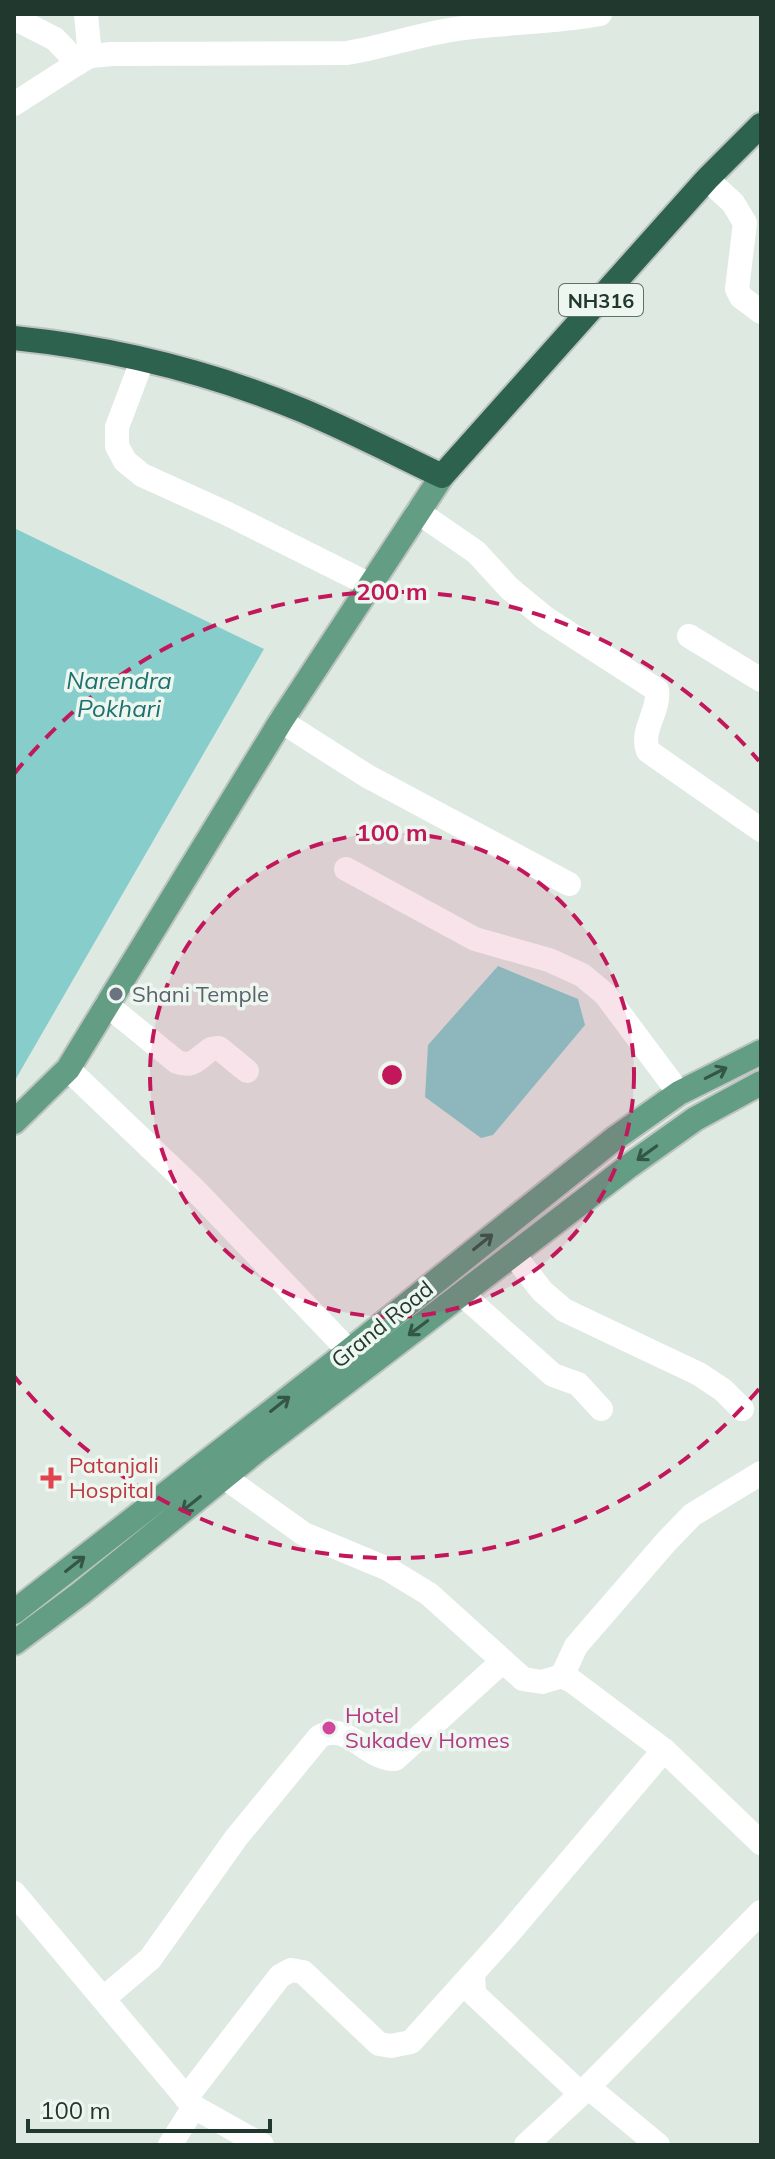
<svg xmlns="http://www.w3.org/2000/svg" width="775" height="2159" viewBox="0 0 775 2159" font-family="Mulish,sans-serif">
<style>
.water{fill:#87cdcb}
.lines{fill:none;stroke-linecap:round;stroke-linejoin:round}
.major-casing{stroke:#bcc3c0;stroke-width:28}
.highway-casing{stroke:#bcc3c0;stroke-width:28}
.minor{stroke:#fff;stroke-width:24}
.major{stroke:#639d84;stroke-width:24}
.highway{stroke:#2d634e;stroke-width:24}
.oneway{stroke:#345647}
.ring{fill:none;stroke:#c2185b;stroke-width:4;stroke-dasharray:14 10}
.worship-dot{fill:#6b7280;stroke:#eef6f0;stroke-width:3}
.health-dot{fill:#e0444e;stroke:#eef6f0;stroke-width:3}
.hotel-dot{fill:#d1479c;stroke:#eef6f0;stroke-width:3}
.labels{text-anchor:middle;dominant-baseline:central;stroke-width:7;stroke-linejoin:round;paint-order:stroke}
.shield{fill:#eef6f0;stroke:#5e7168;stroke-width:2}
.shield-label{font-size:20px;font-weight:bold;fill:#20382d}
.worship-label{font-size:22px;fill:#5b616d;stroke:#eef6f0;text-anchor:start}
.street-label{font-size:22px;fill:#20382d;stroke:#eef6f0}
.health-label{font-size:22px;fill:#be3a42;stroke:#eef6f0;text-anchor:start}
.hotel-label{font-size:22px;fill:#b23c85;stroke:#eef6f0;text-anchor:start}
.water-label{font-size:24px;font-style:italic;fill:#1d7170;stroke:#eef6f0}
.centre{fill:#c2185b;stroke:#eef6f0;stroke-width:4}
.ring-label{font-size:24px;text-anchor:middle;font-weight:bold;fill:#c2185b;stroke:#eef6f0;stroke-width:7;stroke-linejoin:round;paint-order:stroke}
</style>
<rect width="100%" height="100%" fill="#dee9e2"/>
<g class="water">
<polygon points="14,528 264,649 14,1082"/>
<polygon points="498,966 578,999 585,1025 493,1135 481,1138 425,1097 428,1045"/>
</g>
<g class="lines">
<defs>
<g id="major">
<polyline points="14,1122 68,1069 281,721 442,476"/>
<polyline points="14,1612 344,1355 614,1139 679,1093 761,1052"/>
<polyline points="14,1643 81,1593 255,1452 629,1166 695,1119 761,1083"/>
</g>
<path id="highway" d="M14,338C112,348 213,373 304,411C351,431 396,454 442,476L707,179L761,125"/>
</defs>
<use href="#major" class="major-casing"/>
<use href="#highway" class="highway-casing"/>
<g class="minor">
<polyline points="86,14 90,56"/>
<polyline points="14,18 55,39 78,63"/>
<path d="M14,104L78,63L90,56L112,54L347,53C385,47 419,34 457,29C504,22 553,23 600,14"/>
<polyline points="707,179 733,203 745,223 737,289 741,297 761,312"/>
<polyline points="142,361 117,427 117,446 125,461 142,475 228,514 370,585"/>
<path d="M418,512L476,552L509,588L544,617L657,690C660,711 640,730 648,751L761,830"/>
<polyline points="689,636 761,680"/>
<polyline points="281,721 367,776 569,884"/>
<polyline points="346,869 475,939 549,960 582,975 605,994 679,1093"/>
<path d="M107,1005L177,1062C194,1068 198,1058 211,1049L219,1048L247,1071"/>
<polyline points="68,1069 196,1191 349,1351"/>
<polyline points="514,1255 542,1291 564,1310 699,1374 723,1390 742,1409"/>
<polyline points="462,1294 553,1375 578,1384 601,1409"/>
<polyline points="224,1477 304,1534 388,1569 429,1594 523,1679 542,1682 562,1676 572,1681 664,1750 761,1843"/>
<polyline points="562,1676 576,1646 666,1542 692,1515 761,1473"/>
<polyline points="14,1893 194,2107 262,2145"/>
<polyline points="473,1973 474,1994 581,2094"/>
<path d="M104,1998L150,1959L236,1838L319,1737C348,1720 366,1760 395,1759L503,1661"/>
<polyline points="588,2087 658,2145"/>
<polyline points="186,2098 280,1976 291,1970 303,1972 379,2044 391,2046 411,2042 509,1933 664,1750"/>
<polyline points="170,2145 194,2107"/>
<polyline points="526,2145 581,2094 761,1912"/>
</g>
<use href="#major" class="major"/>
<use href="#highway" class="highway"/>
</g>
<defs><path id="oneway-shaft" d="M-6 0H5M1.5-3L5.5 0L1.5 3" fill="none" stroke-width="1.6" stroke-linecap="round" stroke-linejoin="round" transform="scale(2)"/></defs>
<g class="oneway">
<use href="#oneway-shaft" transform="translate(716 1073) rotate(-27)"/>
<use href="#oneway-shaft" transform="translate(647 1153) rotate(144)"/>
<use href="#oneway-shaft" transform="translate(483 1242) rotate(-39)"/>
<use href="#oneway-shaft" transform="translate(418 1328) rotate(143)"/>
<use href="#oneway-shaft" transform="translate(280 1404) rotate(-38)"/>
<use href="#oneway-shaft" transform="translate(191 1504) rotate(141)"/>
<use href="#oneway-shaft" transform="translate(75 1564) rotate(-38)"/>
</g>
<circle cx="392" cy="1075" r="242" fill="#c2185b" fill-opacity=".12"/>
<g class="ring">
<circle cx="392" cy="1075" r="242"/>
<path d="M759 1389A483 483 0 0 1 14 1376M14 774A483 483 0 0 1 759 761"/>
</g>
<circle class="worship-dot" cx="116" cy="994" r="8"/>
<path class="health-dot" d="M47 1466h8v8h8v8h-8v8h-8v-8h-8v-8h8z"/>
<circle class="hotel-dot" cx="329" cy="1728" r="8"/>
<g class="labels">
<rect class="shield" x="559" y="284" width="84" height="32" rx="6"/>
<g class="shield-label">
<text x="601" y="300">NH316</text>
</g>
<g class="worship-label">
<text x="132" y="994">Shani Temple</text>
</g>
<g class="street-label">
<text transform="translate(382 1324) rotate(-39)">Grand Road</text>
</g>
<g class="health-label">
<text x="69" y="1465">Patanjali<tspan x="69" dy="25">Hospital</tspan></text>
</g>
<g class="hotel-label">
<text x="345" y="1715">Hotel<tspan x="345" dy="25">Sukadev Homes</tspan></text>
</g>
<g class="water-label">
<text x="119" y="680">Narendra<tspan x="119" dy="28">Pokhari</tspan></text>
</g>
</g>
<circle cx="392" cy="1075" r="12" class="centre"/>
<g class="ring-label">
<text x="392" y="600">200 m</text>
<text x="392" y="841">100 m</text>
</g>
<rect width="775" height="2159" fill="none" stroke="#20382d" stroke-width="32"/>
<path d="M28 2119v12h242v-12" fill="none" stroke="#20382d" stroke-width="4"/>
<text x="40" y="2119" font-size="24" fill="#20382d" stroke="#eef6f0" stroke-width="6" paint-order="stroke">100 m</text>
</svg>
